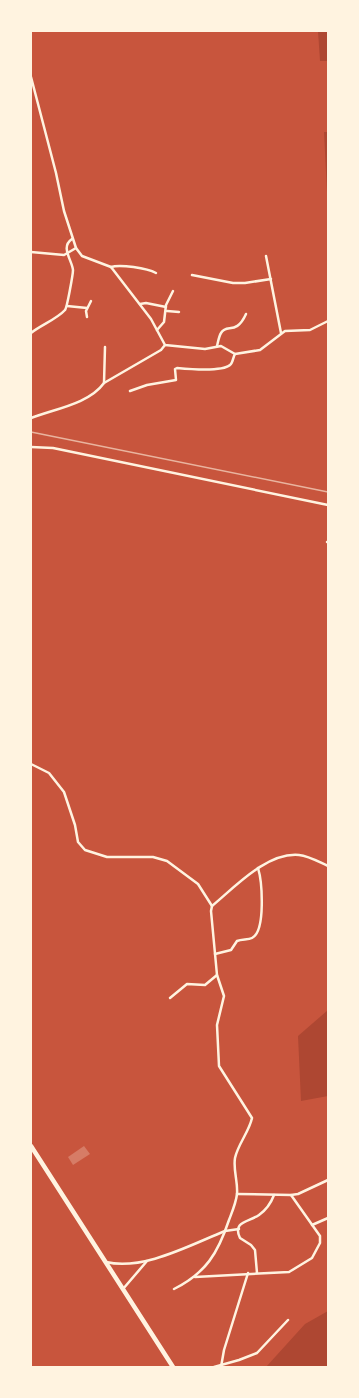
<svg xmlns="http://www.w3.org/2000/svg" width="359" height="1398" viewBox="0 0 359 1398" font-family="'DM Sans',sans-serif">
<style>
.green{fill:#ae4732}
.building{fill:#d67c66}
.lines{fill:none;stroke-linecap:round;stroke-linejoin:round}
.minor{stroke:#fff3e0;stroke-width:2.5}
.trunk{stroke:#fff3e0;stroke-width:4.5}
.rail{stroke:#e9b49f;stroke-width:1.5}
</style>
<rect width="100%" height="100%" fill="#c8553d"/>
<g class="green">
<polygon points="318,31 328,31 328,61 320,61"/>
<polygon points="324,132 328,132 328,212"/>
<polygon points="328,1010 328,1096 301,1101 298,1036"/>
<polygon points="328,1311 328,1367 266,1367 305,1324"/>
</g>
<polygon class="building" points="84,1146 90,1154 73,1165 68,1157"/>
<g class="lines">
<g class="minor">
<polyline points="31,77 56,173 64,211 76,248 82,256 111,267 151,319 165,345 205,349 221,346 235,354"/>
<polyline points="31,252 64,255 76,248"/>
<polyline points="266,256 281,333"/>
<path d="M111,267C120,264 147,268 156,273"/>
<polyline points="192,275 233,283 245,283 271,279"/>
<polyline points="140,304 146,303 166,307"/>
<polyline points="67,306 87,308"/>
<polyline points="167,311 179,312"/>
<polyline points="87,317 86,311 91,301"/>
<polyline points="157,330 164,322 166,305 173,291"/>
<path d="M31,333C41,325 57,319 65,310C67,308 73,274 73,270C72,260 60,247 72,239"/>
<path d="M217,346C218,342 219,336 221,333C227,323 236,336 246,314"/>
<polyline points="104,383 105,347"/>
<path d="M130,391L147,385L176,380L175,369L177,368C188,369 222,372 230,365C233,363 233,357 235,354L260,350L285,331L310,330L328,321"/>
<path d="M31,418C54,409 89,404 104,383L161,350L165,345"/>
<polyline points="31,447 53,448 328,505"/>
<polyline points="327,542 328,542"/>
<polyline points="31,764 49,773 64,792 75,825 78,842 85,850 107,857 153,857 167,861 198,884 212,906"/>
<path d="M215,954L231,950L237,941C242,939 248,940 252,938C266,931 262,881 258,868"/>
<polyline points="170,998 187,984 205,985 217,975"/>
<polyline points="237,1194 291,1195 298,1194 328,1180"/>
<polyline points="312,1225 328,1218"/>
<path d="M106,1262C143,1271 190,1245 225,1231L239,1229"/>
<path d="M257,1273L255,1250L251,1245L240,1238C232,1221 249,1222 259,1215C266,1210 271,1203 274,1195"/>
<polyline points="195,1277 289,1272 312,1258 320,1243 320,1236 291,1195"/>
<polyline points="123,1289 147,1261"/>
<path d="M174,1289C206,1273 218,1253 229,1220C232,1212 236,1203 237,1194C238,1181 233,1170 235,1158C238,1144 249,1132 252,1118L219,1066L217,1025L224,996L217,975L211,911L212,906C235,887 267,852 299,855C309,856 319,862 328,866"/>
<polyline points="214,1367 239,1360 257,1353 288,1320"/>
<polyline points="221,1367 224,1350 248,1273"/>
</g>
<polyline class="trunk" points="31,1146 173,1367"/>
<polyline class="rail" points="31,432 328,492"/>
</g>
<rect width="359" height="1398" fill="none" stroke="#fff3e0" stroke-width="64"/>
</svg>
